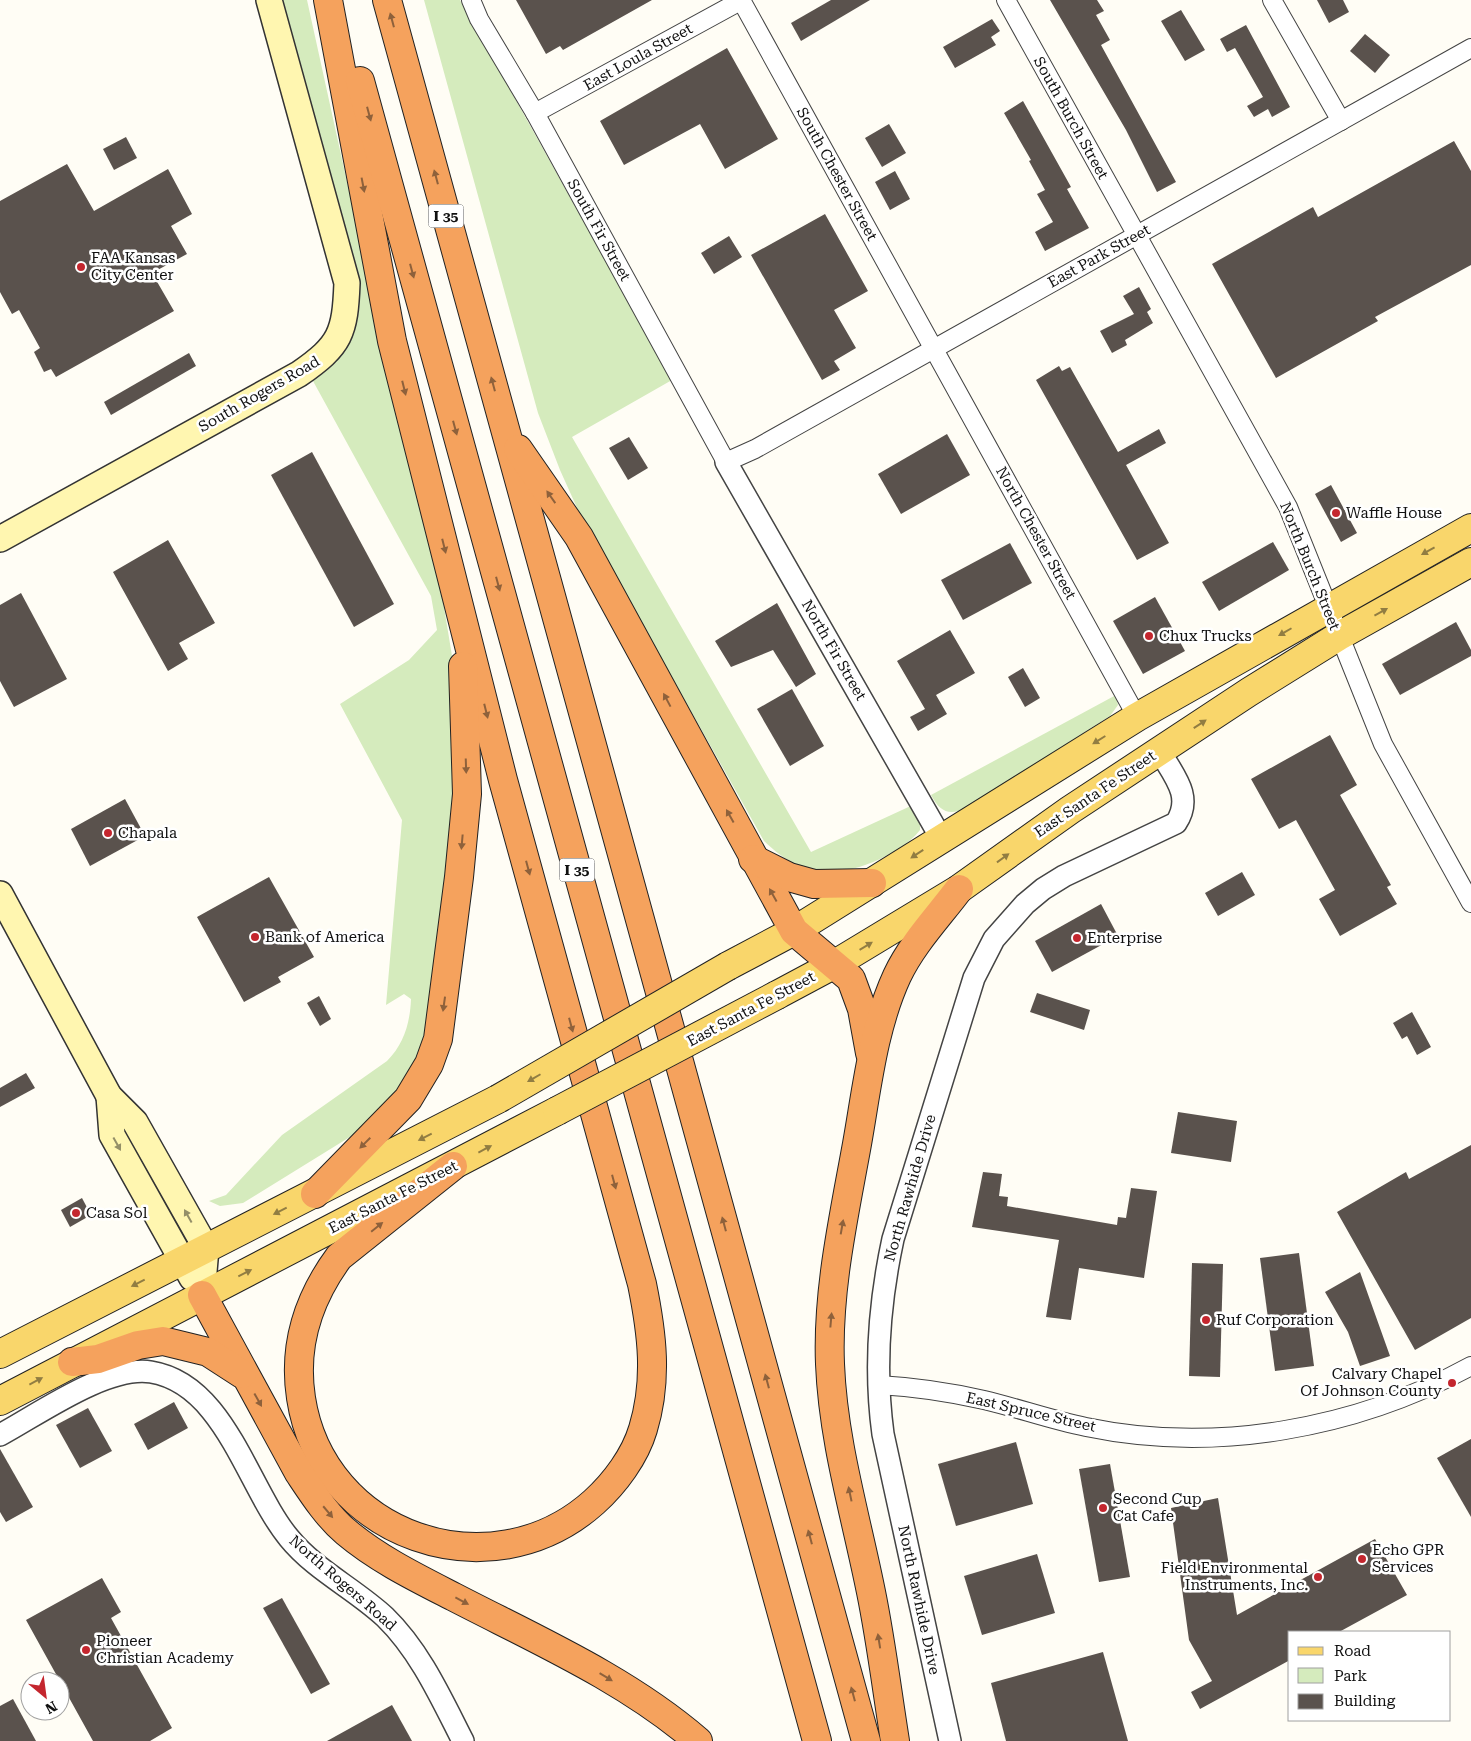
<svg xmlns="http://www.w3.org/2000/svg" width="1471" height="1741" viewBox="0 0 1471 1741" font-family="'Roboto Serif',serif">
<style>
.green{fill:#d5ebbd}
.building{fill:#5a524d}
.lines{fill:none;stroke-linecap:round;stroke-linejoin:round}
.minor-casing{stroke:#444;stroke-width:20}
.tertiary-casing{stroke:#444;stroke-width:24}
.secondary-casing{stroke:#333;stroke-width:28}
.primary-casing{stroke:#222;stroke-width:30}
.motorway-casing{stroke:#222;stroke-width:30}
.minor{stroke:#fff;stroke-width:18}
.tertiary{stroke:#fff;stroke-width:21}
.secondary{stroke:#fff6b0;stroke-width:25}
.primary{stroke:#f9d66b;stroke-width:28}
.motorway{stroke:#f5a25d;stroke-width:28}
.primary-bridge-casing{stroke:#222;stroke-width:30;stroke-linecap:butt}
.primary-bridge{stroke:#f9d66b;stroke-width:28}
.oneway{fill:#8e613b}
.oneway2{fill:#917d42}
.oneway3{fill:#948f68}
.poi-dot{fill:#c4262e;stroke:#fff;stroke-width:2}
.labels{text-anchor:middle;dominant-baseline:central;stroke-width:5;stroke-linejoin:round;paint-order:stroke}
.shield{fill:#fff;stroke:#585858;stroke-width:1}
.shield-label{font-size:14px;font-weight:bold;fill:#111}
.street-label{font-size:15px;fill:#111;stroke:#fff}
.poi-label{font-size:15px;fill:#111;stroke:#fff;text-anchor:start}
</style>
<rect width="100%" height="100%" fill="#fffdf5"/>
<g class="green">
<path d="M283,0H307L367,273L439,577L455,674L457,768L430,1022L409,1084L366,1127L243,1203L220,1206L209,1201L226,1195L282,1135L387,1061C404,1044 410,1023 411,999L404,994L386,1005L402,820L340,704L409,660L437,630L431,596L313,381L329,366L350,260Z"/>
<path d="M424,0H460L672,380L572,437L811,852L915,804L920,822V830C909,844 896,851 880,859C834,880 800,876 764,841L578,510L560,470L538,413Z"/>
<path d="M1116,695L1118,705L1110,716L966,808C949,816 940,812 931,795Z"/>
</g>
<g class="building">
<polygon points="516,0 652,0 563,50 560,46 546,54"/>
<polygon points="831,0 870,0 801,41 791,23"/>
<polygon points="1050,0 1097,0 1104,11 1096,15 1110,40 1101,45 1176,182 1157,192 1126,130"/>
<polygon points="1317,0 1343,0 1349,12 1329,23"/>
<polygon points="1181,10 1205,50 1185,61 1161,21"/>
<polygon points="992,19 1000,31 991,37 996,45 955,68 943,47"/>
<polygon points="1246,25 1290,107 1272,117 1268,109 1254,117 1247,106 1263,97 1235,48 1227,52 1220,39"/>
<polygon points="1365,34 1390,55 1375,73 1350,51"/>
<polygon points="727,48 778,139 725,169 700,124 624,165 600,121"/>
<polygon points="1023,101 1071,187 1067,189 1089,228 1045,251 1035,232 1053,222 1037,194 1045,190 1029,161 1031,160 1004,113"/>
<polygon points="889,124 906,153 882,167 865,138"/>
<polygon points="126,137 137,158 114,170 103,149"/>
<polygon points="1454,141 1471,171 1471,265 1375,317 1378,321 1276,378 1212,264 1313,207 1318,217"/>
<polygon points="67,164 94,211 168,169 192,214 171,226 187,254 152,273 174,311 56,377 51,369 44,372 34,352 40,348 19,310 12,314 0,292 0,201"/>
<polygon points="895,171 910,199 890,210 875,182"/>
<polygon points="825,214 868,291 834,310 856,348 834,361 840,370 822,380 751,255"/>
<polygon points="729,236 742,257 714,274 701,253"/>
<polygon points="1139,287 1151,309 1147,312 1153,323 1125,340 1127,345 1112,353 1100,331 1134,314 1123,296"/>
<polygon points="189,353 196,366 111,415 104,402"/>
<polygon points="1059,366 1062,371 1070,367 1118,452 1159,429 1166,443 1126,465 1169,543 1137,560 1036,380"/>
<polygon points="947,434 970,475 901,514 878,474"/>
<polygon points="629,437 648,468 628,480 609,448"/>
<polygon points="312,452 394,604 354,627 271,475"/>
<polygon points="1331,485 1357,533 1341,542 1315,494"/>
<polygon points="168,540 215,623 179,643 188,659 168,671 113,572"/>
<polygon points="1273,542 1289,570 1219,611 1202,582"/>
<polygon points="1010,543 1032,583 963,620 941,580"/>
<polygon points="21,593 67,679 14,707 0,681 0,605"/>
<polygon points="1155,597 1185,651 1143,674 1113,621"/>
<polygon points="777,603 816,674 796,687 773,650 731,667 715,641"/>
<polygon points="1456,622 1471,650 1471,656 1400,695 1382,664"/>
<polygon points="950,630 975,673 936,695 947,714 918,731 910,717 925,709 897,661"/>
<polygon points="1023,668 1040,698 1025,707 1008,677"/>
<polygon points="792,689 824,746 790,766 757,709"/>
<polygon points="1330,735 1357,785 1340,795 1391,885 1387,887 1397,904 1340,936 1319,899 1335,890 1296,820 1279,829 1251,779"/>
<polygon points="125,799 145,836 90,866 71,829"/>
<polygon points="1242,872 1255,895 1218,916 1205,893"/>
<polygon points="269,877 314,957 278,977 281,982 244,1002 197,917"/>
<polygon points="1101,904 1118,936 1052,972 1035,941"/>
<polygon points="1037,993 1090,1010 1084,1030 1030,1012"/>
<polygon points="319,996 331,1019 320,1026 307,1003"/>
<polygon points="1412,1012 1431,1047 1417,1055 1407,1036 1402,1039 1393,1023"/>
<polygon points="26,1073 35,1088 0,1107 0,1088"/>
<polygon points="1178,1112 1237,1121 1231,1162 1171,1153"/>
<polygon points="1471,1145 1471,1318 1415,1350 1337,1212 1406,1172 1409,1179"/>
<polygon points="983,1172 1002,1174 999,1196 1008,1197 1007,1206 1117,1225 1118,1217 1126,1218 1131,1188 1157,1191 1144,1278 1079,1268 1071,1320 1046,1317 1059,1240 972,1227"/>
<polygon points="82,1198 91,1215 70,1227 61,1210"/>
<polygon points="1299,1253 1314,1366 1275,1371 1260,1258"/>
<polygon points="1192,1263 1223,1264 1220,1377 1189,1376"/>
<polygon points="1360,1272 1390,1356 1360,1366 1348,1332 1325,1292"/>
<polygon points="174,1402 188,1428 148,1450 134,1424"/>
<polygon points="88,1408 112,1451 80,1468 56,1425"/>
<polygon points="1471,1439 1471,1517 1437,1458"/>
<polygon points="1016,1442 1033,1504 956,1526 938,1464"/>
<polygon points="0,1449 33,1507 6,1522 0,1512"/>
<polygon points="1110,1464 1130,1577 1099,1582 1079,1469"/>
<polygon points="1218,1498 1237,1615 1375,1539 1407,1595 1339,1632 1290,1632 1290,1660 1200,1709 1191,1692 1212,1681 1189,1640 1171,1508"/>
<polygon points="1037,1554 1055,1613 982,1635 964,1576"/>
<polygon points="102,1578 121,1612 111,1618 172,1728 150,1741 93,1741 26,1620"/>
<polygon points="282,1598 330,1684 311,1694 263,1608"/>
<polygon points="1103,1652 1128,1741 1006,1741 991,1683"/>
<polygon points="13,1699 36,1741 0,1741 0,1706"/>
<polygon points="392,1705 412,1741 327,1741"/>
</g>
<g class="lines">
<defs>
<g id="minor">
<polyline points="471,0 479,19 535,113 726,462 755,449 1471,48"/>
<polyline points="741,0 1137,717"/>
<polyline points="1006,0 1288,507 1383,744 1471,903"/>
<polyline points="1272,0 1341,121"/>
<polyline points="535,113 742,0"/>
<path d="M879,1385C914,1387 949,1392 984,1400C1018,1408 1051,1420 1086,1427C1215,1454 1356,1429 1471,1366"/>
</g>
<g id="tertiary">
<polyline points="726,462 941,838"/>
<path d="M0,1435C39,1414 107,1365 151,1372C225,1384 247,1487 289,1538C315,1570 355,1589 385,1617C420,1651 441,1698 463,1741"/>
<path d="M950,1741L883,1434C874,1368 879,1304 893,1239L974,978L994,939L1025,904L1043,889L1064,876L1176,823C1194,796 1173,775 1159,750"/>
</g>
<g id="secondary">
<path d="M0,539L299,374C341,345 345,333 347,283L269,0"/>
<polyline points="0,894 109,1096 135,1122 206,1248 202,1295"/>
<polyline points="109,1096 112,1135 192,1278"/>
</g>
<g id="primary">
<polyline points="728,966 794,931 1137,717 1471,528"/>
<polyline points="777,995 835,964 959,889 1070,810 1249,692 1339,636 1471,562"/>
<polyline points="0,1354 498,1099"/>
<polyline points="0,1401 557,1111"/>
</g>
<g id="motorway">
<path d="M328,0L392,341L503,780L642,1284C652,1333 658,1380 643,1429C635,1456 615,1483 594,1502C490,1595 322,1536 301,1398C293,1346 308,1299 339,1257L453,1166"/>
<polyline points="387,0 866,1741"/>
<polyline points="360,81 817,1741"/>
<polyline points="518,449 579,537 794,931 851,979 862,1009 870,1053"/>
<polyline points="753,859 789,877 814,884 872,883"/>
<polyline points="315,1194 408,1099 429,1064 438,1039 459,877 467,794 463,666"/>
<path d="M202,1295L299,1473C313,1494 327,1516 346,1532C378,1559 417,1578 454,1597C537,1640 626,1679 698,1741"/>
<polyline points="72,1362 98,1359 138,1345 163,1341 208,1352 242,1374"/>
<path d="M895,1741C887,1691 881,1641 871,1592C856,1517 833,1441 830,1364C827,1291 844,1216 857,1144C867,1088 873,1028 897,976C912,944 938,917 959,889"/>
</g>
</defs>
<use href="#minor" class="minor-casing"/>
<use href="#tertiary" class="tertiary-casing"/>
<use href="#secondary" class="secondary-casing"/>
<use href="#primary" class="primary-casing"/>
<use href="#motorway" class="motorway-casing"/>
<use href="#minor" class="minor"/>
<use href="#tertiary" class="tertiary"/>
<use href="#secondary" class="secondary"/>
<use href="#primary" class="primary"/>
<use href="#motorway" class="motorway"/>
<defs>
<g id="primary-bridge">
<polyline points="498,1099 728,966"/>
<polyline points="557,1111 777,995"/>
</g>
</defs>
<use href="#primary-bridge" class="primary-bridge-casing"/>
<use href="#primary-bridge" class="primary-bridge"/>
</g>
<defs><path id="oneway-solid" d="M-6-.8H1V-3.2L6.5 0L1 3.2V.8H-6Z" transform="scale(1.25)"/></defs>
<g class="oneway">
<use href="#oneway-solid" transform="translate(392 20) rotate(-105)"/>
<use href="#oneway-solid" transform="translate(369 114) rotate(75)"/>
<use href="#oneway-solid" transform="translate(436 177) rotate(-105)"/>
<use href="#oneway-solid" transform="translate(363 185) rotate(79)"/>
<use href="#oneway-solid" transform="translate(412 271) rotate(75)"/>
<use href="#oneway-solid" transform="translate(493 384) rotate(-105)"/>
<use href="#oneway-solid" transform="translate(404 388) rotate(76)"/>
<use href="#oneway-solid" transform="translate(455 428) rotate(75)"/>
<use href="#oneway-solid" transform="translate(551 497) rotate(-125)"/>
<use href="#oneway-solid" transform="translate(444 546) rotate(76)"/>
<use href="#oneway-solid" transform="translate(498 584) rotate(75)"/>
<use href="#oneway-solid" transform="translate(667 700) rotate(-118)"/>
<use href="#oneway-solid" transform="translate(486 711) rotate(76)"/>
<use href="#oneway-solid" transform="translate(466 766) rotate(88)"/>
<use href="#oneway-solid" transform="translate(730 816) rotate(-119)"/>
<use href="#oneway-solid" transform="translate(462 842) rotate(95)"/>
<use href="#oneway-solid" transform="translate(528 868) rotate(75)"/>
<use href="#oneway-solid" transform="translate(773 895) rotate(-119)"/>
<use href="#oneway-solid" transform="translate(444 1004) rotate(98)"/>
<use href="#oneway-solid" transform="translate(571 1025) rotate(75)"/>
<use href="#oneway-solid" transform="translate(365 1143) rotate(135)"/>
<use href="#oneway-solid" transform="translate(614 1182) rotate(75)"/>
<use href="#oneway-solid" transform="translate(724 1224) rotate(-105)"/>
<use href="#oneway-solid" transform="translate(377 1227) rotate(-39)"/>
<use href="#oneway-solid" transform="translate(842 1227) rotate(-80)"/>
<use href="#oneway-solid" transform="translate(831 1320) rotate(-85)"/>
<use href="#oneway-solid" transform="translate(767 1381) rotate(-105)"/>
<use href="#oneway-solid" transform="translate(258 1400) rotate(61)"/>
<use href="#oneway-solid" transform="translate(850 1494) rotate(-102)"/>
<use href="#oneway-solid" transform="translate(328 1512) rotate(50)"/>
<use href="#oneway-solid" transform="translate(810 1537) rotate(-105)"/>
<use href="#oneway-solid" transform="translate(462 1601) rotate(28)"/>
<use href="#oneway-solid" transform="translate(879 1641) rotate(-99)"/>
<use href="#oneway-solid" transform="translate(606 1677) rotate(31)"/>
<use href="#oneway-solid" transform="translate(853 1694) rotate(-105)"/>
</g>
<g class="oneway2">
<use href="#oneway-solid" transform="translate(1428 551) rotate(151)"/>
<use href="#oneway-solid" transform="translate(1381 612) rotate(-29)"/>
<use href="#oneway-solid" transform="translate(1285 632) rotate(150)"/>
<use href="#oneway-solid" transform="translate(1200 724) rotate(-33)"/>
<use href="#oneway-solid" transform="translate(1099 740) rotate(148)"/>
<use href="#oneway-solid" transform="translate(917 854) rotate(147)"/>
<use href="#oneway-solid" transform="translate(1003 858) rotate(-36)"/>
<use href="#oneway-solid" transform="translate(866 946) rotate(-31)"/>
<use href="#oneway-solid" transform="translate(534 1078) rotate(150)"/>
<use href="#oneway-solid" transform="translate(425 1137) rotate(153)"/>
<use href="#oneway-solid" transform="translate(485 1149) rotate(-28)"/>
<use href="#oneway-solid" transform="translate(280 1211) rotate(153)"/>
<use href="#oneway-solid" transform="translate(245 1273) rotate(-27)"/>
<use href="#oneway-solid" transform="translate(138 1283) rotate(153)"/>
<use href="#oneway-solid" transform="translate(36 1381) rotate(-28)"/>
</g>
<g class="oneway3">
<use href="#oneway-solid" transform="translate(117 1144) rotate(61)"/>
<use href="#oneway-solid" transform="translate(188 1216) rotate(-119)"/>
</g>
<g class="poi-dot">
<circle cx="81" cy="267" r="5"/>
<circle cx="1336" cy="513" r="5"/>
<circle cx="1149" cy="636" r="5"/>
<circle cx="108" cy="833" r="5"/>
<circle cx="255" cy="937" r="5"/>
<circle cx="1077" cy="938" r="5"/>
<circle cx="76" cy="1213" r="5"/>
<circle cx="1206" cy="1320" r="5"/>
<circle cx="1452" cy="1383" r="5"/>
<circle cx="1103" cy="1508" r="5"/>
<circle cx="1362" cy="1559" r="5"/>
<circle cx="1318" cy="1577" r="5"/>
<circle cx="86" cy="1650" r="5"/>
</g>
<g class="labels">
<g class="shield">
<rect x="428.5" y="204.5" width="35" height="23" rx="4"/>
<rect x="559.5" y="858.5" width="35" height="23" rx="4"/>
</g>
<g class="shield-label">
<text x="446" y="216">I 35</text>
<text x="577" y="870">I 35</text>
</g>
<g class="street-label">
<text transform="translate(638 57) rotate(-29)">East Loula Street</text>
<text transform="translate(1071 118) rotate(61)">South Burch Street</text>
<text transform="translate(837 174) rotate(61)">South Chester Street</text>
<text transform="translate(599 230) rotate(61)">South Fir Street</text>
<text transform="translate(1099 256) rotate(-29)">East Park Street</text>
<text transform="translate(259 394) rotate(-30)">South Rogers Road</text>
<text transform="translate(1036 533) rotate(61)">North Chester Street</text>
<text transform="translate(1310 566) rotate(68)">North Burch Street</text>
<text transform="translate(834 650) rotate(60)">North Fir Street</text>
<text transform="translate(1095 794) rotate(-34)">East Santa Fe Street</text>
<text transform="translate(751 1009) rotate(-28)">East Santa Fe Street</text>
<text transform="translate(910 1188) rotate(-74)">North Rawhide Drive</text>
<text transform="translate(393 1197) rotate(-27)">East Santa Fe Street</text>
<text transform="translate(1031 1412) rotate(13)">East Spruce Street</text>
<text transform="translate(343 1583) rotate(41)">North Rogers Road</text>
<text transform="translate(919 1600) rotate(78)">North Rawhide Drive</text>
</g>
<g class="poi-label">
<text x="91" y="258">FAA Kansas<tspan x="91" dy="17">City Center</tspan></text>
<text x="1346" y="513">Waffle House</text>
<text x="1159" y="636">Chux Trucks</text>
<text x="118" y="833">Chapala</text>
<text x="265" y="937">Bank of America</text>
<text x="1087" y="938">Enterprise</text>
<text x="86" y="1213">Casa Sol</text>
<text x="1216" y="1320">Ruf Corporation</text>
<text x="1442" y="1374" text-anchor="end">Calvary Chapel<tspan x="1442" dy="17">Of Johnson County</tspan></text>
<text x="1113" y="1499">Second Cup<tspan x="1113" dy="17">Cat Cafe</tspan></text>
<text x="1372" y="1550">Echo GPR<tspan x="1372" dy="17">Services</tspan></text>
<text x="1308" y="1568" text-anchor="end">Field Environmental<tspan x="1308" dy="17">Instruments, Inc.</tspan></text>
<text x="96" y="1641">Pioneer<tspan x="96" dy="17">Christian Academy</tspan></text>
</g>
</g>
<rect x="1288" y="1631" width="162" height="90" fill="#ffffff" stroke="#a0a0a0"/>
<rect x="1298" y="1647" width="25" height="8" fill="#f9d66b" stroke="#a0a0a0"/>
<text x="1334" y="1656" font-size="15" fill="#111111">Road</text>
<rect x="1298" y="1668" width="25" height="15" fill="#d5ebbd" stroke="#a0a0a0"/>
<text x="1334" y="1681" font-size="15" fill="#111111">Park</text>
<rect x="1298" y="1694" width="25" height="15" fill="#5a524d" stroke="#a0a0a0"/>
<text x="1334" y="1706" font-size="15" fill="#111111">Building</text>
<g transform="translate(45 1696) rotate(151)"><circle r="24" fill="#ffffff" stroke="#a0a0a0"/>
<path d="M0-4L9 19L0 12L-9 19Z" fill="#c4262e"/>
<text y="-8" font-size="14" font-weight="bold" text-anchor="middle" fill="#111111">N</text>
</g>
</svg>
